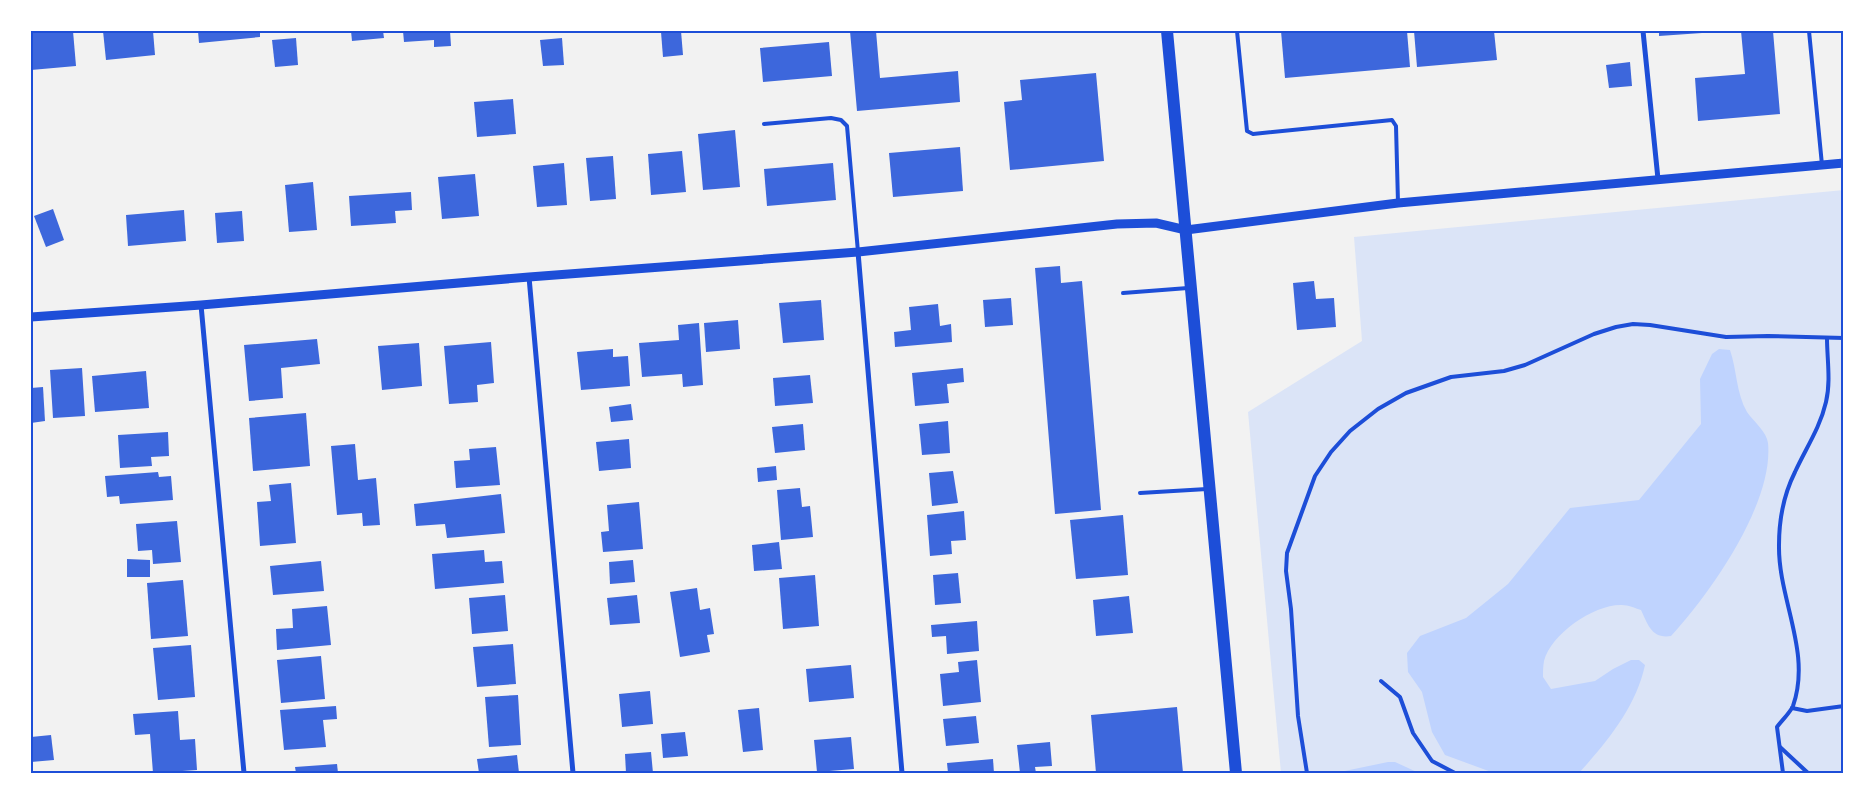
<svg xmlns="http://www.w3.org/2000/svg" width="1875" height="804" viewBox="0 0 1875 804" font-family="'DejaVu Sans',sans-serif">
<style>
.green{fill:#dbe4f7}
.water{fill:#bfd3fe}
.building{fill:#3d67dc}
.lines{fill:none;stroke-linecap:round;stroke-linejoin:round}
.service{stroke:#1d4ed8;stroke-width:4}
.minor{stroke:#1d4ed8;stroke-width:5}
.tertiary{stroke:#1d4ed8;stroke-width:9}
.primary{stroke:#1d4ed8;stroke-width:12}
.neatline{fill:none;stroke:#1d4ed8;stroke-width:2}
</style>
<rect width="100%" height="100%" fill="#f2f2f2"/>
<polygon class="green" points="1844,190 1844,773 1281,773 1248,412 1362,341 1354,237"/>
<g class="water">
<path d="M1719,349L1730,350C1737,370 1736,393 1747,412C1753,421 1767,432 1768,443C1774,503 1710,594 1671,636C1652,639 1648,625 1641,610C1635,608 1628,605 1622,605C1594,604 1551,634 1544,661C1543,666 1543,672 1543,677L1551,689L1595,681L1613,669L1631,660H1639L1645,665C1636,707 1607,742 1579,773H1494L1445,755L1432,732L1422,692L1408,672L1407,653L1420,636L1466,618L1508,584L1570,508L1639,500L1701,424L1700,379L1712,354Z"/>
<polygon points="1388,762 1395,762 1419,773 1335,773"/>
</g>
<g class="building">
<polygon points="31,31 73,31 76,66 31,70"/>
<polygon points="103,31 153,31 155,55 106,60"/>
<polygon points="198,31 260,31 260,37 199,43"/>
<polygon points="351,31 383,31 384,38 352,41"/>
<polygon points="403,31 450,31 451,46 434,47 434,40 404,42"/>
<polygon points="681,31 683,55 663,57 661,32"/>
<polygon points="850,31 876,31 880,78 958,71 960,102 857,111"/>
<polygon points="1281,31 1407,31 1410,67 1285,78"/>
<polygon points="1414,31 1494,31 1497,60 1417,67"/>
<polygon points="1659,31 1702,31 1702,33 1659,36"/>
<polygon points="1741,31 1773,31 1780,114 1698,121 1695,78 1745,74"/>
<polygon points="296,38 298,65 275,67 272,40"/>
<polygon points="562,38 564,65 543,66 540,40"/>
<polygon points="829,42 832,76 763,82 760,48"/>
<polygon points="1630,62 1632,86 1609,88 1606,65"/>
<polygon points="1096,73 1104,161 1010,170 1004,102 1022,100 1020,80"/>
<polygon points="513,99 516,134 477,137 474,102"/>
<polygon points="735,130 740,187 703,190 698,134"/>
<polygon points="960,147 963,191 893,197 889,153"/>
<polygon points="682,151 686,192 651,195 648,154"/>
<polygon points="613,156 616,199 590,201 586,158"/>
<polygon points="564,163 567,205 537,207 533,166"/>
<polygon points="833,163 836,200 767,206 764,169"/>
<polygon points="475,174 479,216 442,219 438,177"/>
<polygon points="313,182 317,230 289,232 285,185"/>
<polygon points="411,192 412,210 395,211 396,223 351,226 349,196"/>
<polygon points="53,209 64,240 46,247 34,216"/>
<polygon points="184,210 186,241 128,246 126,215"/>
<polygon points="242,211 244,241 217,243 215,213"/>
<polygon points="1060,266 1061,283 1082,281 1101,510 1055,514 1035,268"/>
<polygon points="1314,281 1316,299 1334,298 1336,327 1297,330 1293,283"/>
<polygon points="1011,298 1013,325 985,327 983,300"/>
<polygon points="821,300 824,340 783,343 779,303"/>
<polygon points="938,304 940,326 951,324 952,342 895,347 894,332 911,330 909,307"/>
<polygon points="738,320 740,349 706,352 704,323"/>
<polygon points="699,323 703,385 683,387 682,374 642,377 639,343 679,340 678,325"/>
<polygon points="317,339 320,364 281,368 283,398 249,401 244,345"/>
<polygon points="491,342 494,383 477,385 478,402 449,404 444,346"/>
<polygon points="419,343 422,386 382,390 378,346"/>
<polygon points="613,349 613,357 628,356 630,386 581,390 577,352"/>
<polygon points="82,368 85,416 53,418 50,370"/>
<polygon points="963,368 964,382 947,384 949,403 915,406 912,373"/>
<polygon points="146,371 149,408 95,412 92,376"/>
<polygon points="810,375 813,403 775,406 773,378"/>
<polygon points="43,387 45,421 31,423 31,388"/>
<polygon points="631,404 633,420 611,422 609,407"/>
<polygon points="306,413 310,466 253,471 249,418"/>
<polygon points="948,421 950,453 922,455 919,424"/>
<polygon points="803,424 805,450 775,453 772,427"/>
<polygon points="168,432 169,456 151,457 152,466 120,468 118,435"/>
<polygon points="629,439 631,468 599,471 596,442"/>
<polygon points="355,444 358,480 376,478 380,525 363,526 362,513 337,515 331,446"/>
<polygon points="496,447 500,485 456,488 454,461 470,460 469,449"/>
<polygon points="776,466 777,480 758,482 757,468"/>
<polygon points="953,471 958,503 932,506 929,473"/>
<polygon points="158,472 159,477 171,476 173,500 120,504 119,496 107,497 105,476"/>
<polygon points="291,483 296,543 260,546 257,502 271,501 269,485"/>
<polygon points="800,488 802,507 810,506 813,537 781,540 777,490"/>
<polygon points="501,494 505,533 447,538 445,524 416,526 414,504"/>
<polygon points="639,502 643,549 603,552 601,532 609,531 607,505"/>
<polygon points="964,511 966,540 951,541 952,554 930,556 927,515"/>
<polygon points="1123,515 1128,575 1076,579 1070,520"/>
<polygon points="177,521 181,562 153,564 152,550 138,551 136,524"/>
<polygon points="779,542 782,569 754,571 752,545"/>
<polygon points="484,550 485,562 502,561 504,583 435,589 432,554"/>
<polygon points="127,559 150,560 150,577 127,577"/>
<polygon points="633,560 635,582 610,584 609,562"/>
<polygon points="321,561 324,591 273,595 270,566"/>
<polygon points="958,573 961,603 935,605 933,575"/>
<polygon points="815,575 819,626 783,629 779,578"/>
<polygon points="183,580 188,636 151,639 147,583"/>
<polygon points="697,588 700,610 710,608 714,634 707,635 710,652 680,657 670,592"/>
<polygon points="505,595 508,631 472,634 469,598"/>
<polygon points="637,595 640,623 610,625 607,598"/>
<polygon points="1129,596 1133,633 1096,636 1093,600"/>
<polygon points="327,606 331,645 277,650 276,629 293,628 292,609"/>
<polygon points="977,621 979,651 947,654 946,636 932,637 931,625"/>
<polygon points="513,644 516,684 477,687 473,647"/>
<polygon points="191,645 195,697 158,700 153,648"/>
<polygon points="321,656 325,699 281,703 277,660"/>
<polygon points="977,660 981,702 943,706 940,674 959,672 958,662"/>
<polygon points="851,665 854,698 809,702 806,669"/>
<polygon points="650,691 653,724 622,727 619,694"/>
<polygon points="518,695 521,745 489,747 485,697"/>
<polygon points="336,706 337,719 323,720 326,747 284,750 280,710"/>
<polygon points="1177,707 1183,773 1096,773 1091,715"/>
<polygon points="759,708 763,750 743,752 738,710"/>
<polygon points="178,711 180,740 195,739 197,770 153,773 150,734 135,735 133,714"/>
<polygon points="976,716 979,743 946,746 943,719"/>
<polygon points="685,732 688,756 663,758 661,734"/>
<polygon points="51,735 54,760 31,762 31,737"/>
<polygon points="851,737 854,769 817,772 814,740"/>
<polygon points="1050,742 1052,766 1035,767 1036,773 1020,773 1017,745"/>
<polygon points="651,752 653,773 626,773 625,754"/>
<polygon points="517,755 519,773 479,773 477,759"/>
<polygon points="993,759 994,773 948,773 947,763"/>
<polygon points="337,764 338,773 296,773 295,767"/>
</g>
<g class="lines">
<g class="service">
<polyline points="1237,31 1247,131 1253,134 1392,120 1396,126 1398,203"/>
<polyline points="1809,31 1822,165"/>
<polyline points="764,124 831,118 841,120 847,126 858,252"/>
<polyline points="1123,293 1188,288"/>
<polyline points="1140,493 1207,489"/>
<polyline points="1381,681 1400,697 1413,733 1432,761 1455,773"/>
<polyline points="1792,708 1807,711 1844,706"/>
<polyline points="1780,747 1808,773"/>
<polyline points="1307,773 1298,716 1291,609 1286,571 1287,553 1315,476 1331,452 1350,431 1378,409 1406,393 1451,377 1504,371 1525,365 1594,334 1616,327 1633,324 1650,325 1726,337 1768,336 1844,338"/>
<path d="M1783,773L1777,727C1782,720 1790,713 1793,706C1812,652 1778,599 1779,545C1779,520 1784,494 1795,472C1806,448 1820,428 1826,402C1831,381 1827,359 1827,338"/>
</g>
<g class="minor">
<polyline points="1643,31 1658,179"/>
<polyline points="858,252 902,773"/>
<polyline points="529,277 573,773"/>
<polyline points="201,305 244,773"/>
</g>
<polyline class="tertiary" points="31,317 201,305 529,277 858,252 1117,224 1156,223 1186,230 1398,203 1844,163"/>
<polyline class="primary" points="1167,31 1236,773"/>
</g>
<rect width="1875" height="804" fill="none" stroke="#ffffff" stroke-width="65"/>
<rect x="32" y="32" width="1810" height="740" class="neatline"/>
</svg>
